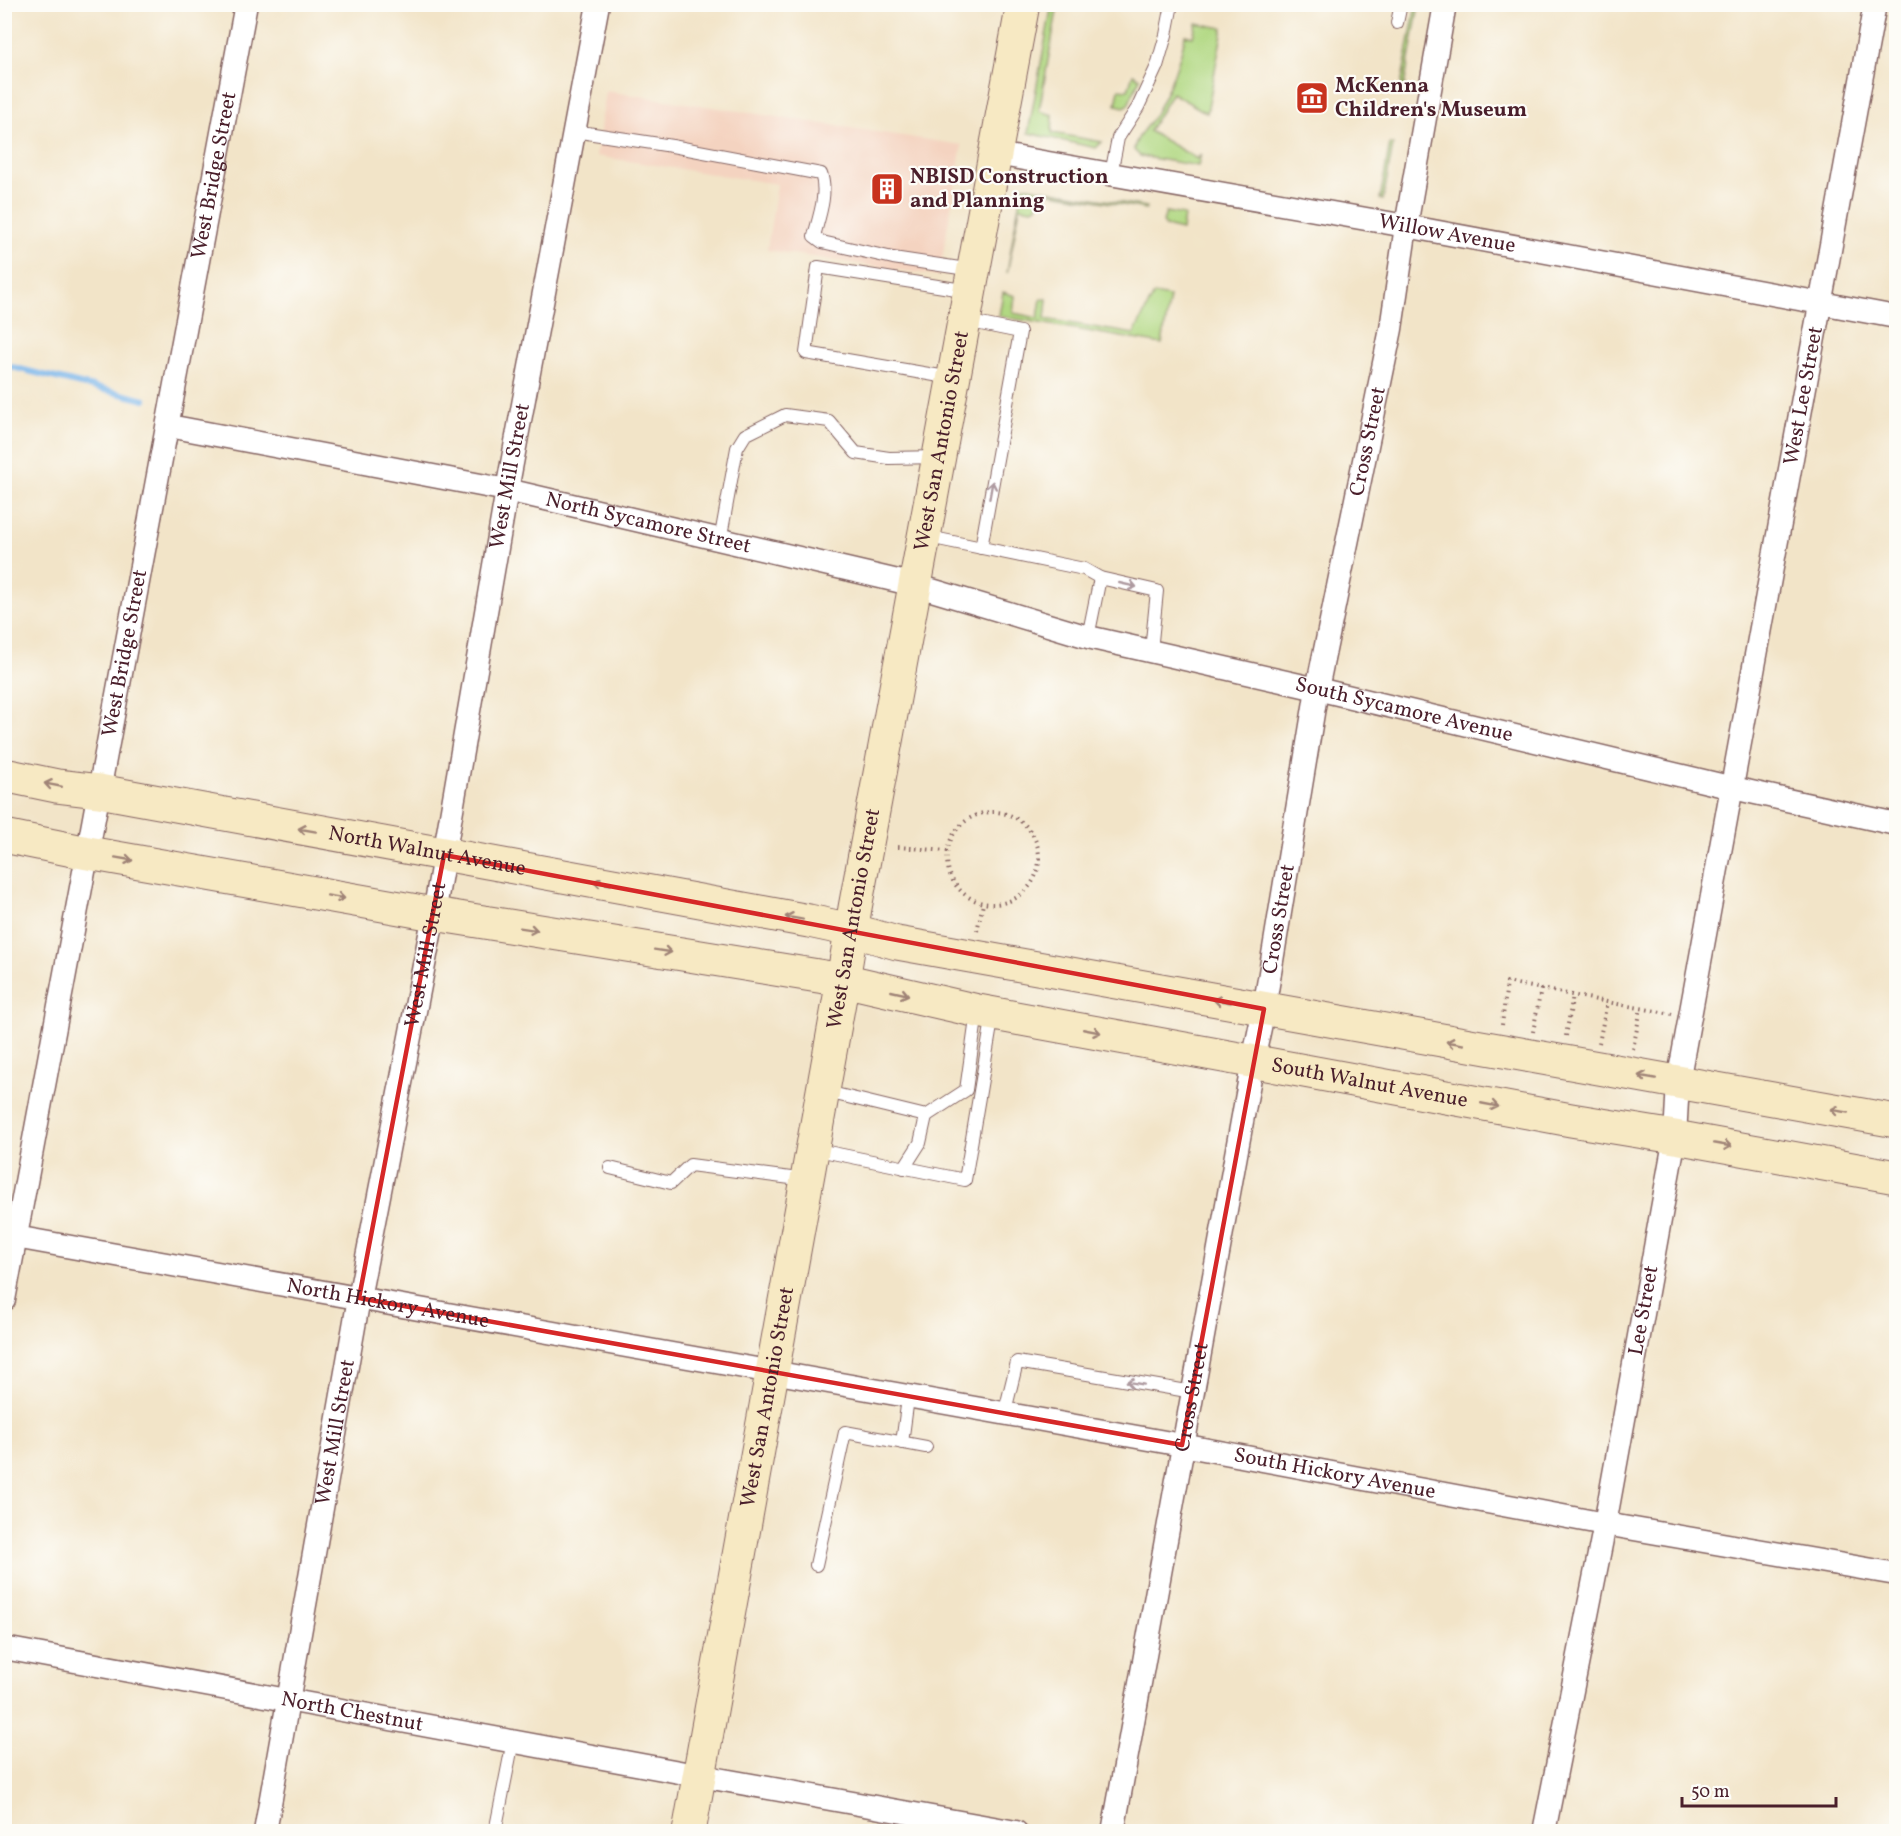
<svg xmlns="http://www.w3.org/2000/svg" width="1901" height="1836" viewBox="0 0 1901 1836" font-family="Vollkorn,serif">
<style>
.built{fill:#f4d3c0}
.green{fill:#b1d882;stroke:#7e7c56;stroke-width:1.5}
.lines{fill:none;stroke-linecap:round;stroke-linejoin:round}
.stream{stroke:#77b4e9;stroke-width:6}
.lane-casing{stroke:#856462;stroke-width:14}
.street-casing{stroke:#856462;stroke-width:25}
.secondary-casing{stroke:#856462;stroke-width:35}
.path{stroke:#856462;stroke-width:4;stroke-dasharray:1.5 4.5;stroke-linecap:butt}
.lane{stroke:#fff;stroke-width:12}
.street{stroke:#fff;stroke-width:22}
.secondary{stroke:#f7e9c3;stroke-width:33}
.oneway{stroke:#ae9aa0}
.oneway2{stroke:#a08477}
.marked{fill:none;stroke:#d62828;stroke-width:4.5;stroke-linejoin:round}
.labels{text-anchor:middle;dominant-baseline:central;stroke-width:4.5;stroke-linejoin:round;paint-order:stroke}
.poi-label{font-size:21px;font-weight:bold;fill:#4a1f2b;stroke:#fdfcf7;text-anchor:start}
.street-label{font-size:21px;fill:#4a1f2b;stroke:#fdfcf7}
</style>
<rect width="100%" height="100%" fill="#fdfcf7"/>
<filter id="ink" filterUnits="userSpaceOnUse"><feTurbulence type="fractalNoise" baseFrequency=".0167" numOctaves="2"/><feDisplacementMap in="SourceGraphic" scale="12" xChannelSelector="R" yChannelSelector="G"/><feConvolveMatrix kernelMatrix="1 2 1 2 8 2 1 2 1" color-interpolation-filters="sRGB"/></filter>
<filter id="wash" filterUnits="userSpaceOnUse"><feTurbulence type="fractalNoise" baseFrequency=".008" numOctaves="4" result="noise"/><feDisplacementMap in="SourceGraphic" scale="24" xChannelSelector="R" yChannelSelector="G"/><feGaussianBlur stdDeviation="1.35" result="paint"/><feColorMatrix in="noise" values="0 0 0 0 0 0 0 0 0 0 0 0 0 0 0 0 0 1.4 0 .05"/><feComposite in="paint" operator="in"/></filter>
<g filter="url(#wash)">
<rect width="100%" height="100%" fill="#f2e4c8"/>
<polygon class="built" points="606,91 962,145 939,276 767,250 777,184 596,156"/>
<g class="green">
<polygon points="1052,4 1058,5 1039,111 1053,115 1052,133 1102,142 1096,148 1028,133"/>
<polygon points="1416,5 1419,5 1403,92 1400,91"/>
<path d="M1196,23L1223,28L1207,113L1172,93L1149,131L1197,159L1201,154L1198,166L1140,156L1134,150C1135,137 1149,125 1155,114C1169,89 1180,63 1185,35L1193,37Z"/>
<polygon points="1133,74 1140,78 1128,105 1124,107 1116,105 1119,89 1128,90"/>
<polygon points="1390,144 1393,145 1383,200 1380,199"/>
<polygon points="1022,186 1147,207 1146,209 1041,191 1037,207 1032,209 1020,207 1007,273"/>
<polygon points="1166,212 1184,215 1182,230 1165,226 1163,222"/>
<polygon points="1003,292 1015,296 1013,313 1038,318 1041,299 1047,299 1045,319 1134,334 1154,294 1170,297 1162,344 999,316"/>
</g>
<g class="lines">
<polyline class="stream" points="4,365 145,400"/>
</g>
</g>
<g filter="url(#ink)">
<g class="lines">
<defs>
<g id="lane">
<polyline points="1397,23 1401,4"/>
<path d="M574,131L672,146L821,174C828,193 819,217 814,236L822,242L893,258L973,270"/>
<polyline points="1111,174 1118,138 1138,107 1157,66 1166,35 1172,4"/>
<polyline points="966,321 1020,332 981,548"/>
<polyline points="952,378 806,353 818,267 969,291"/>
<polyline points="924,536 1084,569 1100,578 1157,591 1151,651"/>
<polyline points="720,541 737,448 745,435 785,415 829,421 856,453 889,458 938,457"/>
<polyline points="1088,637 1100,578"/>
<polyline points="823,1091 926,1116 966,1090 977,1012"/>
<polyline points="813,1149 965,1180 993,1014"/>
<polyline points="610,1168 671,1183 690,1165 806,1180"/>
<polyline points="904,1168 920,1143 926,1116"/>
<polyline points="1004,1415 1017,1362 1193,1392"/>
<polyline points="902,1443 908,1398"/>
<polyline points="816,1565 845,1432 926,1447"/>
<polyline points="495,1832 513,1741"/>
</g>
<g id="street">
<path id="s1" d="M996,154L1406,226L1896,317"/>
<path id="s2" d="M169,426L507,490L915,585L1088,637L1317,689L1733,788L1896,824"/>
<path id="s3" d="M4,1235L1182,1445L1605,1524L1896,1574"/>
<path id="s4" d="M4,1300L246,4"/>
<path id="s5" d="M4,1648L701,1776L1016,1832"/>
<path id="s6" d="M265,1832L359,1298L434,914L507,490L598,4"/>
<path id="s7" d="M1113,1832L1253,1061L1264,1009L1317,689L1391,329L1406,226L1445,4"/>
<path id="s8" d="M1544,1832L1605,1524L1675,1137L1678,1082L1875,4"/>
</g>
<g id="secondary">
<path id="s9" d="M4,775L57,786L99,791L809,921L851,930L897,943L1896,1121"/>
<path id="s10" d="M4,836L88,853L434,914L843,980L978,1011L1571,1120L1675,1137L1896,1177"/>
<path id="s11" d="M689,1832L843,980L855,908L1023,4"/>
</g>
</defs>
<use href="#lane" class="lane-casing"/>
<use href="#street" class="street-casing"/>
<use href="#secondary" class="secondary-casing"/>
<g class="path">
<circle cx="993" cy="858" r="46"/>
<polyline points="898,847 947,851"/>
<polyline points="977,931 983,904"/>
<polyline points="1502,1025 1507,982 1607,1002 1672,1014"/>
<polyline points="1533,1032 1541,989"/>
<polyline points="1566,1036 1573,995"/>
<polyline points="1599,1043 1607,1002"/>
<polyline points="1633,1049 1641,1008"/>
</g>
<use href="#lane" class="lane"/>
<use href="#street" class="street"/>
<use href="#secondary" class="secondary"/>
</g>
<defs><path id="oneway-shaft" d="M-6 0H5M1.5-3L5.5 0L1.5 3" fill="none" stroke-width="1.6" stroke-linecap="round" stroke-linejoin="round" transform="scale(1.5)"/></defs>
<g class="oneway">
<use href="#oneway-shaft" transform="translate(991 490) rotate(-80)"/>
<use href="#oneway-shaft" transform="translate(1128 585) rotate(13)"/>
<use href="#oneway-shaft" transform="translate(1135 1383) rotate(-170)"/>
</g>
<g class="oneway2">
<use href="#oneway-shaft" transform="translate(53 785) rotate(-169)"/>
<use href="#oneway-shaft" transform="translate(307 830) rotate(-170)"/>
<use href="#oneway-shaft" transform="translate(124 859) rotate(10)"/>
<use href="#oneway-shaft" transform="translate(602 883) rotate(-170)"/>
<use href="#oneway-shaft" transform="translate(336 897) rotate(10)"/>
<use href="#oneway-shaft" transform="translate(794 918) rotate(-170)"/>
<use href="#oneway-shaft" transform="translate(529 929) rotate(9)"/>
<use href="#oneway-shaft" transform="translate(663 951) rotate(9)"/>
<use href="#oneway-shaft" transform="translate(900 993) rotate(13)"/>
<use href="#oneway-shaft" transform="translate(1222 1001) rotate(-170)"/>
<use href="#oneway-shaft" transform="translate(1092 1031) rotate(11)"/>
<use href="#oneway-shaft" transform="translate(1455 1043) rotate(-170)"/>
<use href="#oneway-shaft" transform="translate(1647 1077) rotate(-170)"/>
<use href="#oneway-shaft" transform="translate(1490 1105) rotate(11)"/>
<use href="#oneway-shaft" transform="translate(1839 1111) rotate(-170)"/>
<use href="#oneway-shaft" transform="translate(1723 1145) rotate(10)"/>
</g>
</g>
<path class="marked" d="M444,855L1264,1009L1182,1445L359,1298Z"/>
<defs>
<symbol id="museum-square" viewBox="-11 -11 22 22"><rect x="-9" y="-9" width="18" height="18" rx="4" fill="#c8321e" stroke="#fdfcf7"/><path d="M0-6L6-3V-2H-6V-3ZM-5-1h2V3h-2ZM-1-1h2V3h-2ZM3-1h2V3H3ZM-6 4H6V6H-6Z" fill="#fff"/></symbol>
<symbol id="building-square" viewBox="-11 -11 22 22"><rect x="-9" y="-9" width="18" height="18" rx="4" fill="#c8321e" stroke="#fdfcf7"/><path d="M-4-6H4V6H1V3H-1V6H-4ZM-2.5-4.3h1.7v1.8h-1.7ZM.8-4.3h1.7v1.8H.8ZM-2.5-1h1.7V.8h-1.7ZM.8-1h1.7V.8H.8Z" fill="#fff"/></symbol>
</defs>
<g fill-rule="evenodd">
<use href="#museum-square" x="1293" y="79" width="38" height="38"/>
<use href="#building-square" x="868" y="170" width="38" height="38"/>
</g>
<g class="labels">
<g class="poi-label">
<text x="1335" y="86">McKenna<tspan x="1335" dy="24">Children's Museum</tspan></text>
<text x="910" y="177">NBISD Construction<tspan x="910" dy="24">and Planning</tspan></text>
</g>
<g class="street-label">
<text stroke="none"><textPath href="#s4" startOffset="1144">West Bridge Street</textPath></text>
<text stroke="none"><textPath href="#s1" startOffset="458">Willow Avenue</textPath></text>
<text stroke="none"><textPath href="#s8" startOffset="1460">West Lee Street</textPath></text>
<text stroke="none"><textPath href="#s11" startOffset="1414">West San Antonio Street</textPath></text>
<text stroke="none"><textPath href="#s7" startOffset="1414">Cross Street</textPath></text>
<text stroke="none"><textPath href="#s6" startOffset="1378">West Mill Street</textPath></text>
<text stroke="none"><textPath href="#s2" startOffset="489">North Sycamore Street</textPath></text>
<text stroke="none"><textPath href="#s4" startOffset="658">West Bridge Street</textPath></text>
<text stroke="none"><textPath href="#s2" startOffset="1268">South Sycamore Avenue</textPath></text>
<text stroke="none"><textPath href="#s9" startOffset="430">North Walnut Avenue</textPath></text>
<text stroke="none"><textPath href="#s11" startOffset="928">West San Antonio Street</textPath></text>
<text stroke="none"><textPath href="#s7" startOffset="928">Cross Street</textPath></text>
<text stroke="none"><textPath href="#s6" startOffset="892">West Mill Street</textPath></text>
<text stroke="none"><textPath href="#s10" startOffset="1388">South Walnut Avenue</textPath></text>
<text stroke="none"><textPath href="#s3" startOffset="390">North Hickory Avenue</textPath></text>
<text stroke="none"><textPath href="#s8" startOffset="531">Lee Street</textPath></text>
<text stroke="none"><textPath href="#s11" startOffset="442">West San Antonio Street</textPath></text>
<text stroke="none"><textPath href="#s7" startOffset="442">Cross Street</textPath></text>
<text stroke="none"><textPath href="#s6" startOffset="406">West Mill Street</textPath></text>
<text stroke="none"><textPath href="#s3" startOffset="1352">South Hickory Avenue</textPath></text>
<text stroke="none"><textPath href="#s5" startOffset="354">North Chestnut</textPath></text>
</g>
</g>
<rect width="1901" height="1836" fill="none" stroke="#fdfcf7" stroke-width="24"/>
<path d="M1682 1797v9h154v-9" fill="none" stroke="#4a1f2b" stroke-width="3"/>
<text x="1691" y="1797" font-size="18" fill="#4a1f2b" stroke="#fdfcf7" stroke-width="4.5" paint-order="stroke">50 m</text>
</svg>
